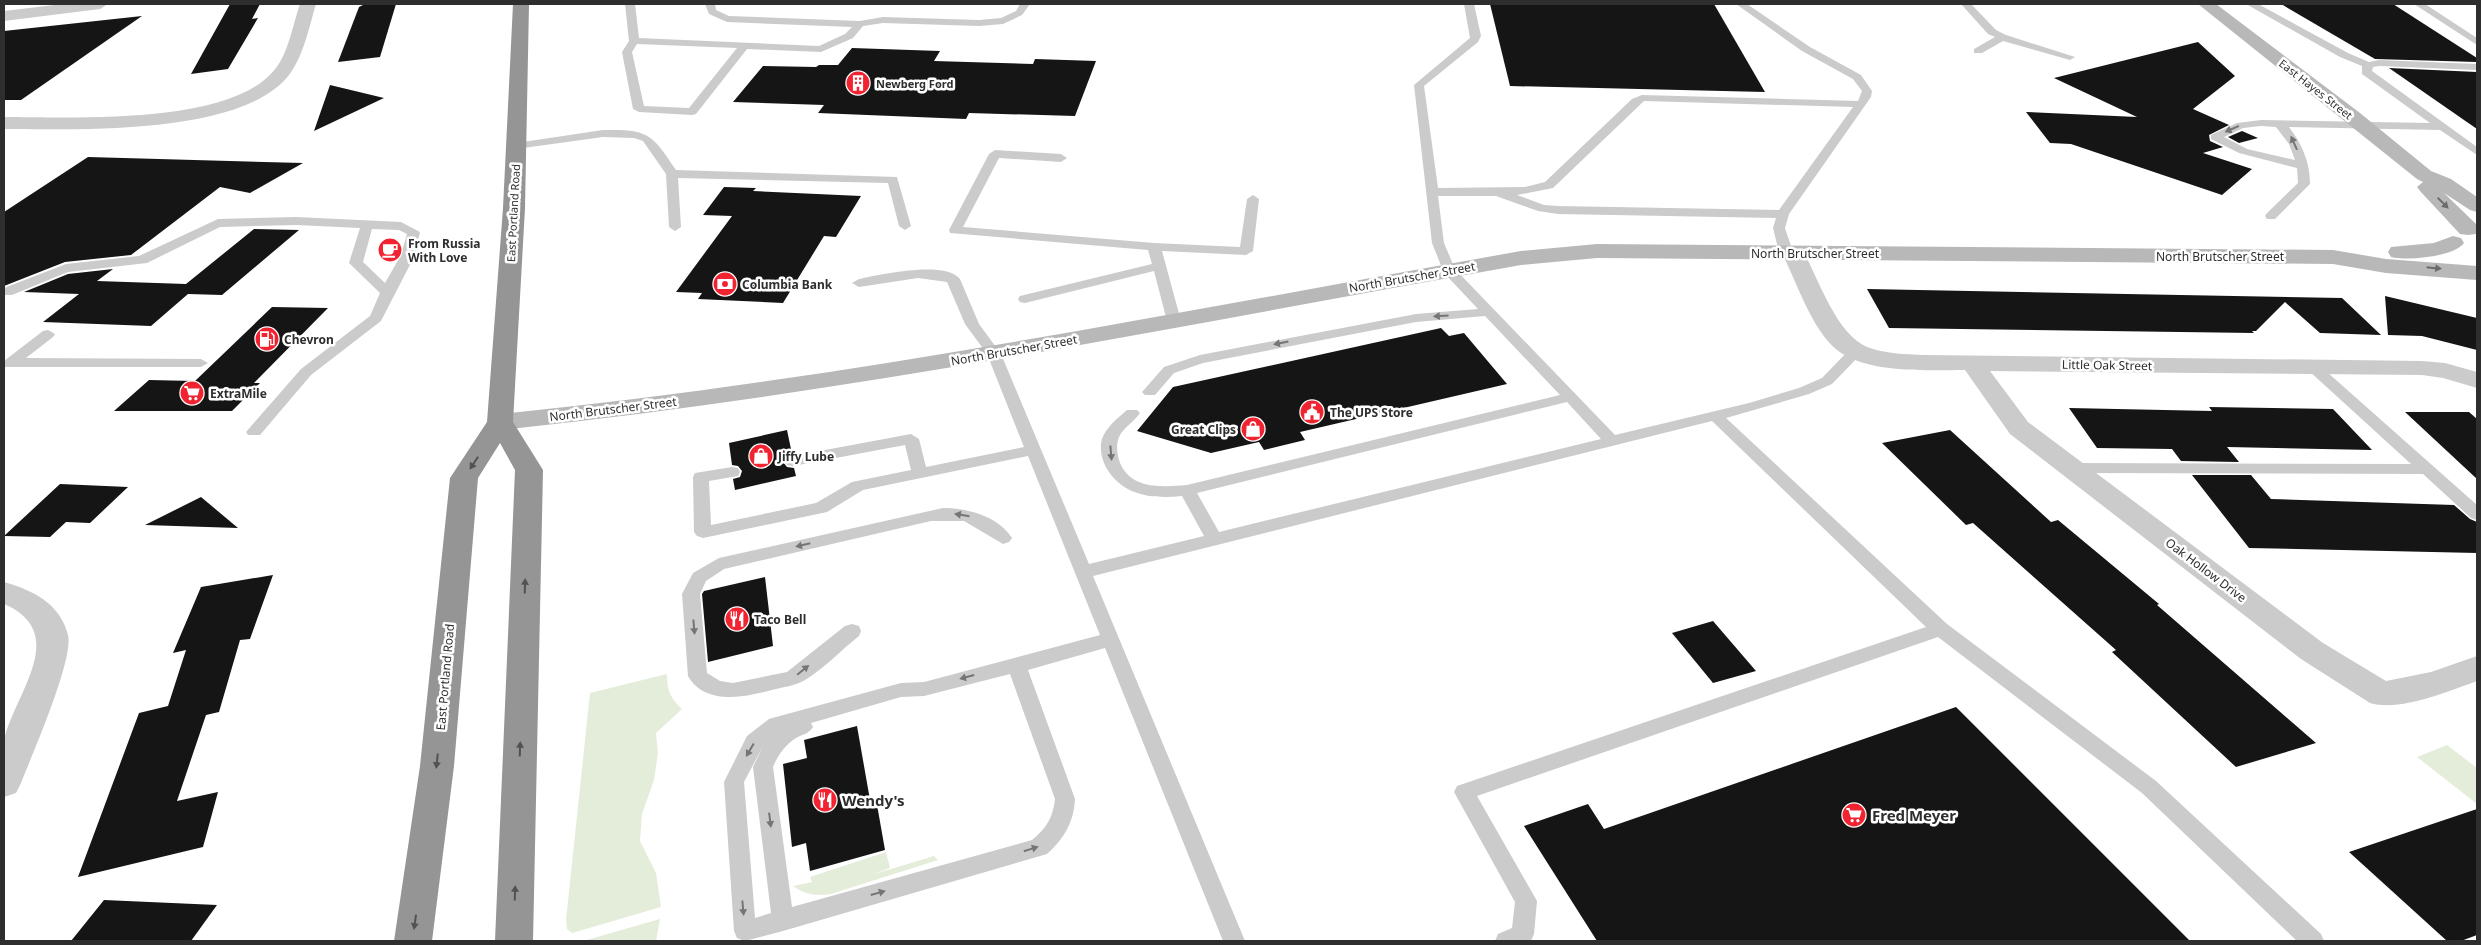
<svg xmlns="http://www.w3.org/2000/svg" width="2481" height="945" viewBox="0 0 2481 945" font-family="'Noto Sans',sans-serif">
<style>
.green{fill:#e4edda}
.building{fill:#151515}
.lines{fill:none;stroke-linecap:round;stroke-linejoin:round}
.lane{fill:#cbcbcb;fill-rule:evenodd}
.street{fill:#cbcbcb;fill-rule:evenodd}
.secondary{fill:#b8b8b8;fill-rule:evenodd}
.highway{fill:#959595;fill-rule:evenodd}
.oneway{fill:#757575}
.oneway2{fill:#6c6c6c}
.oneway3{fill:#525252}
.labels{text-anchor:middle;dominant-baseline:central;stroke-width:5;stroke-linejoin:round;paint-order:stroke}
.far-poi-label{font-size:11px;font-weight:bold;fill:#2e2e2e;stroke:#fff;text-anchor:start}
.far-street-label{font-size:11px;fill:#2e2e2e;stroke:#fff}
.poi-label{font-size:12px;font-weight:bold;fill:#2e2e2e;stroke:#fff;text-anchor:start}
.street-label{font-size:12px;fill:#2e2e2e;stroke:#fff}
.near-poi-label{font-size:15px;font-weight:bold;fill:#2e2e2e;stroke:#fff;text-anchor:start}
</style>
<rect width="100%" height="100%" fill="#fff"/>
<g class="green">
<path d="M667,674C667,690 670,698 682,709L656,733L658,753L654,780L642,814L640,841L656,873L661,907L572,933L567,929L566,920L590,693Z"/>
<polygon points="2447,745 2477,768 2477,804 2417,757"/>
<path d="M886,852L890,868L871,875L934,856L938,860L831,894C816,896 806,895 793,886L812,882L810,877Z"/>
<polygon points="660,919 656,941 583,941"/>
</g>
<g class="building">
<polygon points="230,4 260,4 252,19 258,18 228,69 191,74"/>
<polygon points="365,4 396,4 380,57 338,62 359,7"/>
<polygon points="1490,4 1714,4 1765,92 1510,86"/>
<polygon points="2281,4 2393,4 2477,58 2477,62 2375,59"/>
<polygon points="142,16 21,100 4,100 4,31"/>
<polygon points="2198,42 2235,76 2193,109 2229,125 2209,135 2210,141 2223,147 2203,153 2252,169 2222,195 2071,144 2050,143 2026,112 2137,117 2054,78"/>
<polygon points="852,48 940,51 934,61 1033,64 1035,59 1096,61 1075,116 969,113 966,119 818,113 824,105 733,102 763,66 816,67 819,65 838,65"/>
<polygon points="2389,68 2477,72 2477,129"/>
<polygon points="330,85 384,98 314,131"/>
<polygon points="2242,131 2258,138 2239,143 2228,137"/>
<polygon points="88,157 303,163 250,193 220,187 131,255 65,262 4,286 4,212"/>
<polygon points="724,187 756,188 753,191 861,196 836,237 824,236 783,303 698,299 702,293 676,292 732,216 703,215"/>
<polygon points="254,229 299,230 222,295 188,294 151,326 43,322 79,294 24,292 68,274 113,269 97,281 186,284"/>
<polygon points="1867,289 2342,298 2381,335 2320,333 2285,302 2256,331 2252,331 2254,333 1889,328"/>
<polygon points="2385,296 2477,318 2477,350 2422,336 2388,335"/>
<polygon points="272,307 328,308 254,383 260,383 232,411 114,411 149,380 195,381"/>
<polygon points="1441,328 1449,336 1464,333 1507,384 1300,432 1305,440 1264,450 1259,442 1211,453 1137,431 1173,387"/>
<polygon points="2209,407 2333,409 2372,450 2227,447 2239,462 2181,461 2172,449 2097,448 2069,408 2212,411"/>
<polygon points="2405,412 2469,412 2477,419 2477,479"/>
<polygon points="787,430 792,454 785,456 783,462 787,467 794,468 796,476 735,490 733,479 740,477 742,471 738,466 732,465 729,443"/>
<polygon points="1950,430 2051,522 2058,520 2159,604 2157,605 2316,743 2236,767 2112,652 2116,650 1973,523 1966,525 1882,443"/>
<polygon points="2192,475 2251,475 2271,499 2454,505 2470,519 2477,522 2477,553 2249,548"/>
<polygon points="60,484 128,487 90,523 66,522 50,537 4,536"/>
<polygon points="201,497 238,528 145,525"/>
<polygon points="273,575 250,639 240,640 219,712 206,715 177,801 218,792 203,847 78,877 139,713 168,706 186,650 173,653 201,587"/>
<polygon points="765,577 773,646 708,662 702,594 704,591"/>
<polygon points="1713,621 1756,671 1713,683 1672,633"/>
<polygon points="1956,707 2190,941 1597,941 1524,826 1588,804 1604,829"/>
<polygon points="857,726 870,800 876,799 885,850 810,871 806,843 792,847 783,764 807,758 804,740"/>
<polygon points="2477,809 2477,935 2461,941 2447,941 2349,852"/>
<polygon points="104,900 217,905 191,941 71,941"/>
</g>
<g class="lines">
<g class="lane">
<path d="M625,4H635L639,38L819,46L845,34L852,27L727,22L709,14L705,4H715L716,10L729,16L860,21L883,17L979,20L1001,18L1016,11L1020,4H1030L1022,15L1003,24L979,26L883,23L863,26L853,38L821,52L747,49L696,114L692,115L639,112L633,109L622,52L629,41ZM637,44L737,48L689,108L644,106L632,52Z"/>
<path d="M1464,4H1474L1481,36L1478,42L1424,86L1438,188L1525,187L1545,182L1632,99L1642,95L1858,101L1862,91L1853,79L1802,51L1736,4H1747L1810,47L1861,75L1872,91L1871,97L1789,214L1785,228L1793,252L1791,255H1781L1779,252L1773,228L1776,218L1558,214L1538,211L1496,196H1438L1444,243L1455,269L1615,435L1749,403L1799,388L1822,378L1852,347H1862L1864,350L1862,353L1832,384L1809,394L1726,418L1947,624L2156,781L2321,934L2324,941H2297L2142,793L1938,637L1477,796L1537,901L1534,934L1531,941H1495L1498,934L1512,928L1515,902L1454,792L1457,786L1926,627L1712,421L1093,576L1245,941H1223L1105,648L1028,670L1075,799C1074,822 1064,839 1047,854L783,931L745,941L737,938L734,931L724,782L747,736L769,719L776,717L901,683L924,682L1100,635L1028,456L863,490L827,512L703,538L697,536L694,532L693,477L695,473L732,467L738,468L740,472L738,476L709,481L711,525L816,503L852,482L911,470L905,445L793,466L787,465L785,461L787,457L793,456L911,434L919,439L926,467L1024,447L987,354L965,324L947,282L918,278L859,287L852,283L859,279C880,275 944,260 960,279L979,324L1001,354L1089,564L1204,536L1182,496C1152,499 1124,496 1107,469C1102,460 1099,449 1102,439C1106,427 1118,418 1127,410H1137L1140,413C1134,422 1123,428 1119,437C1116,444 1117,453 1119,460C1129,490 1161,487 1187,485L1560,395L1485,316L1416,322L1203,363L1174,373L1155,395H1145L1142,392L1164,367L1200,355L1416,314L1478,309L1444,273L1432,243L1414,85L1470,38ZM1644,101L1853,107L1779,210L1558,206L1544,205L1517,195L1553,188ZM1567,402L1601,439L1219,532L1197,493ZM1010,674L1055,799C1053,817 1047,828 1032,840L792,907L773,767C778,755 785,745 796,738C803,734 809,734 813,727L811,723L901,697L924,696ZM763,746L753,767L771,913L755,918L744,782Z"/>
<polygon points="1961,4 1971,4 1996,30 2006,35 2075,57 2070,60 2003,41 1982,53 1974,53 1974,49 1995,37 1988,34"/>
<path d="M2246,4H2258L2348,53L2369,62L2379,60L2477,64V70L2379,66L2373,67L2372,71L2477,147V155L2440,130L2289,127C2302,144 2310,162 2310,184L2275,219H2267L2265,216L2267,213L2298,183L2297,168L2239,153L2211,139V135L2237,123L2261,120L2430,123L2362,74V66L2340,57ZM2261,126L2276,127L2289,144L2295,160L2247,149L2224,137L2243,128Z"/>
<polygon points="2414,4 2425,4 2477,38 2477,45"/>
<path d="M603,130C649,129 652,134 676,170L897,177L911,226L905,230L899,226L888,183L678,178L681,227L675,231L669,227L666,174L643,141L634,138L603,137L516,149L510,146L516,143Z"/>
<polygon points="995,150 1061,154 1067,158 1061,162 999,158 963,227 1154,243 1240,247 1247,199 1253,195 1259,199 1253,251 1246,255 1162,251 1181,321 1174,325 1167,321 1154,271 1025,303 1020,302 1018,299 1020,296 1152,264 1148,250 950,233 949,230 989,154"/>
<path d="M296,217L401,222L420,232L415,255L381,321L311,375L260,435H248L246,432L301,369L370,316L380,293L349,263L360,228L296,225L220,227L147,263L68,272L12,295H4V288L66,264L139,256L218,219ZM372,229L399,230L407,234L401,255L385,283L363,262Z"/>
<polygon points="48,330 55,334 53,337 26,358 201,359 208,363 201,367 4,367 4,361 43,331"/>
<polygon points="2313,363 2318,364 2477,505 2477,520 2471,518 2423,474 2072,473 2066,472 2064,468 2066,464 2072,463 2411,464 2308,370 2306,367 2308,364"/>
<path d="M943,508C967,508 998,516 1012,538L1009,542L1003,544L964,521H931L724,569L706,581L700,594L707,673L720,681L733,683L787,672L845,626L852,624L859,626L861,631L859,636C841,650 825,668 805,680C795,686 783,687 772,690C746,697 705,706 688,676L682,594L693,573L719,558Z"/>
</g>
<g class="street">
<polygon points="63,4 108,4 100,9 4,21 4,11"/>
<path d="M300,4H316C309,27 304,55 289,75C242,136 74,129 4,129V117C70,117 233,126 276,68C289,51 293,24 300,4Z"/>
<path d="M1793,246L1801,248L1804,253C1820,282 1836,333 1867,347C1885,354 1905,354 1924,355L2422,361L2445,363L2477,372V388L2443,378L2422,375L1990,371L2028,422L2323,643L2386,681L2431,672L2477,656V681C2449,691 2400,712 2370,703L2301,659L2010,434L1965,370C1927,370 1868,374 1837,350C1812,330 1796,281 1782,253L1785,248Z"/>
<path d="M4,582C32,590 60,603 68,635C74,659 32,755 21,783L16,793L4,797C3,782 1,754 4,740C15,693 71,633 4,604Z"/>
</g>
<g class="secondary">
<polygon points="2198,4 2216,4 2360,113 2431,171 2451,179 2477,197 2477,212 2470,210 2444,193 2476,224 2476,234 2468,235 2460,234 2420,191 2417,187 2423,182 2417,179"/>
<path d="M2453,236L2461,238L2464,243C2454,257 2407,261 2391,257L2388,252L2391,247L2434,243Z"/>
<path d="M1597,244L2333,250L2386,259L2477,266V280L2386,273L2333,264L1597,258L1521,265C1182,325 843,395 500,430L491,428L487,422L491,416L500,414C843,380 1182,311 1521,251Z"/>
</g>
<polygon class="highway" points="513,4 529,4 525,208 513,422 543,470 533,941 495,941 515,470 500,443 478,478 454,766 432,941 394,941 420,766 450,478 487,422 503,208"/>
</g>
<defs><path id="oneway-solid" d="M-6-.8H1V-3.2L6.5 0L1 3.2V.8H-6Z" transform="scale(1.25)"/></defs>
<g class="oneway">
<use href="#oneway-solid" transform="translate(2232 129) rotate(156)"/>
<use href="#oneway-solid" transform="translate(2294 143) rotate(-114)"/>
<use href="#oneway-solid" transform="translate(1441 316) rotate(176)"/>
<use href="#oneway-solid" transform="translate(1281 343) rotate(169)"/>
<use href="#oneway-solid" transform="translate(1111 453) rotate(85)"/>
<use href="#oneway-solid" transform="translate(962 515) rotate(-171)"/>
<use href="#oneway-solid" transform="translate(803 545) rotate(167)"/>
<use href="#oneway-solid" transform="translate(694 627) rotate(85)"/>
<use href="#oneway-solid" transform="translate(803 670) rotate(-39)"/>
<use href="#oneway-solid" transform="translate(967 677) rotate(165)"/>
<use href="#oneway-solid" transform="translate(750 750) rotate(120)"/>
<use href="#oneway-solid" transform="translate(770 820) rotate(83)"/>
<use href="#oneway-solid" transform="translate(1031 849) rotate(-17)"/>
<use href="#oneway-solid" transform="translate(878 893) rotate(-16)"/>
<use href="#oneway-solid" transform="translate(743 908) rotate(85)"/>
</g>
<g class="oneway2">
<use href="#oneway-solid" transform="translate(2443 203) rotate(45)"/>
<use href="#oneway-solid" transform="translate(2434 268) rotate(6)"/>
</g>
<g class="oneway3">
<use href="#oneway-solid" transform="translate(474 463) rotate(123)"/>
<use href="#oneway-solid" transform="translate(525 586) rotate(-88)"/>
<use href="#oneway-solid" transform="translate(520 749) rotate(-88)"/>
<use href="#oneway-solid" transform="translate(437 761) rotate(96)"/>
<use href="#oneway-solid" transform="translate(515 893) rotate(-88)"/>
<use href="#oneway-solid" transform="translate(415 922) rotate(98)"/>
</g>
<defs>
<symbol id="building-disc" viewBox="-11 -11 22 22"><circle r="9.5" fill="#f22330" stroke="#fff"/><path d="M-4-6H4V6H1V3H-1V6H-4ZM-2.5-4.3h1.7v1.8h-1.7ZM.8-4.3h1.7v1.8H.8ZM-2.5-1h1.7V.8h-1.7ZM.8-1h1.7V.8H.8Z" fill="#fff"/></symbol>
<symbol id="cafe-disc" viewBox="-11 -11 22 22"><circle r="9.5" fill="#f22330" stroke="#fff"/><path d="M-5.5-4.5H6V0H3Q3 3.5 0 3.5H-2.5Q-5.5 3.5-5.5 0ZM3-3.2v2h1.7v-2ZM-6 4.5H4V6H-6Z" fill="#fff"/></symbol>
<symbol id="bank-disc" viewBox="-11 -11 22 22"><circle r="9.5" fill="#f22330" stroke="#fff"/><path d="M-6-4H6V4H-6ZM0-2.3a2.3 2.3 0 1 0 0 4.6a2.3 2.3 0 1 0 0-4.6Z" fill="#fff"/></symbol>
<symbol id="fuel-disc" viewBox="-11 -11 22 22"><circle r="9.5" fill="#f22330" stroke="#fff"/><path d="M-5.5-6h7V0h2V4h1.3V-2.5L3-4.5l.8-.8L6-3V5H2.5V1h-1V6h-7ZM-4.2-4.7v3.2H.2V-4.7Z" fill="#fff"/></symbol>
<symbol id="supermarket-disc" viewBox="-11 -11 22 22"><circle r="9.5" fill="#f22330" stroke="#fff"/><path d="M-6-5.5h2.5l.6 2H6L4.5 2H-2.5L-4.4-4H-6ZM-1.5 3.2a1.3 1.3 0 1 0 .1 0ZM3 3.2a1.3 1.3 0 1 0 .1 0Z" fill="#fff"/></symbol>
<symbol id="civic-disc" viewBox="-11 -11 22 22"><circle r="9.5" fill="#f22330" stroke="#fff"/><path d="M-.6-6.5H3V-4.5H.6V-3L4-1V1h2V6H-6V1h2V-1L-.6-3ZM-1.2 2.5V6h2.4V2.5Z" fill="#fff"/></symbol>
<symbol id="shop-disc" viewBox="-11 -11 22 22"><circle r="9.5" fill="#f22330" stroke="#fff"/><path d="M-5-2.5h2.3a2.7 3.5 0 0 1 5.4 0H5L5.5 6h-11ZM-1.5-2.5h3a1.5 2.3 0 0 0-3 0Z" fill="#fff"/></symbol>
<symbol id="restaurant-disc" viewBox="-11 -11 22 22"><circle r="9.5" fill="#f22330" stroke="#fff"/><path d="M-5-6h1v4h1v-4h1v4h1v-4h1v5L-1.5 .5V6h-2V.5L-5-1ZM5-6V6H3V1.5H1.5Q1.5-4 5-6Z" fill="#fff"/></symbol>
</defs>
<g fill-rule="evenodd">
<use href="#building-disc" x="844" y="69" width="28" height="28"/>
<use href="#cafe-disc" x="376" y="236" width="28" height="28"/>
<use href="#bank-disc" x="711" y="270" width="28" height="28"/>
<use href="#fuel-disc" x="253" y="325" width="28" height="28"/>
<use href="#supermarket-disc" x="178" y="379" width="28" height="28"/>
<use href="#civic-disc" x="1298" y="398" width="28" height="28"/>
<use href="#shop-disc" x="1239" y="415" width="28" height="28"/>
<use href="#shop-disc" x="747" y="442" width="28" height="28"/>
<use href="#restaurant-disc" x="723" y="605" width="28" height="28"/>
<use href="#restaurant-disc" x="811" y="786" width="28" height="28"/>
<use href="#supermarket-disc" x="1840" y="801" width="28" height="28"/>
</g>
<g class="labels">
<g class="far-poi-label">
<text x="876" y="83">Newberg Ford</text>
</g>
<g class="far-street-label">
<text transform="translate(2316 89) rotate(38)">East Hayes Street</text>
<text transform="translate(513 213) rotate(-87)">East Portland Road</text>
</g>
<g class="poi-label">
<text x="408" y="243">From Russia<tspan x="408" dy="14">With Love</tspan></text>
<text x="742" y="284">Columbia Bank</text>
<text x="284" y="339">Chevron</text>
<text x="210" y="393">ExtraMile</text>
<text x="1330" y="412">The UPS Store</text>
<text x="1236" y="429" text-anchor="end">Great Clips</text>
<text x="778" y="456">Jiffy Lube</text>
<text x="754" y="619">Taco Bell</text>
</g>
<g class="street-label">
<text x="1815" y="253">North Brutscher Street</text>
<text x="2220" y="256">North Brutscher Street</text>
<text transform="translate(1412 277) rotate(-10)">North Brutscher Street</text>
<text transform="translate(1014 350) rotate(-10)">North Brutscher Street</text>
<text transform="translate(2107 365) rotate(1)">Little Oak Street</text>
<text transform="translate(613 409) rotate(-7)">North Brutscher Street</text>
<text transform="translate(2206 570) rotate(37)">Oak Hollow Drive</text>
<text transform="translate(445 677) rotate(-85)">East Portland Road</text>
</g>
<g class="near-poi-label">
<text x="842" y="800">Wendy's</text>
<text x="1872" y="815">Fred Meyer</text>
</g>
</g>
<rect width="2481" height="945" fill="none" stroke="#2e2e2e" stroke-width="10"/>
</svg>
